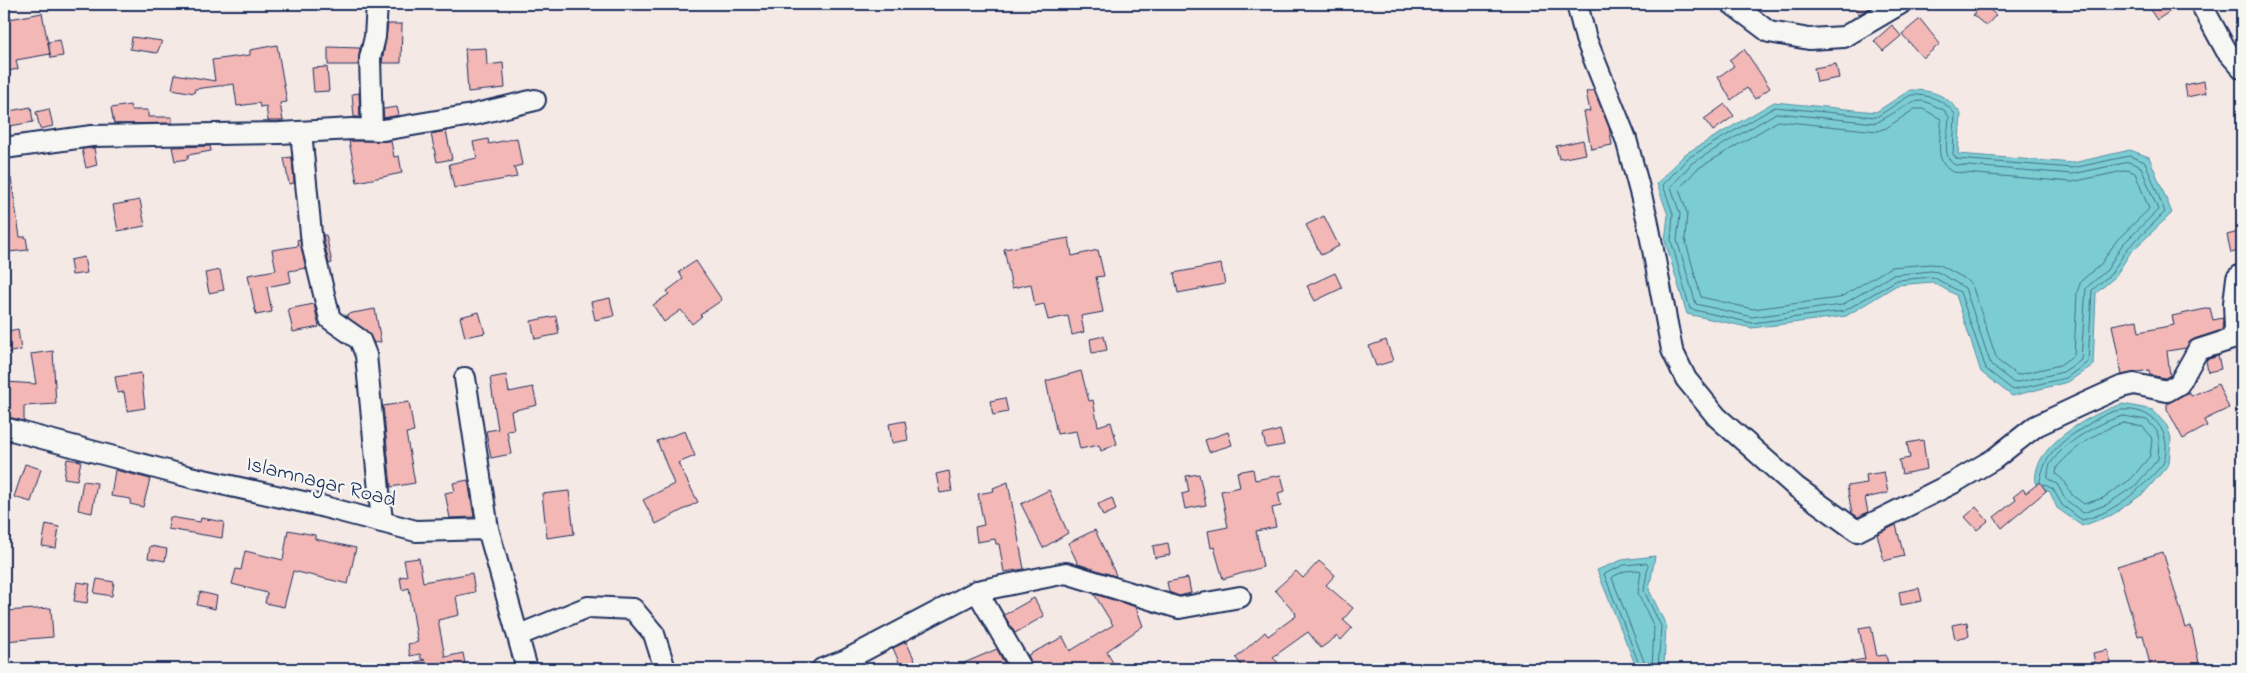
<svg xmlns="http://www.w3.org/2000/svg" width="2246" height="673" viewBox="0 0 2246 673" font-family="'Indie Flower',sans-serif">
<style>
.water{fill:#7ccdd2;stroke:#558ea4}
.lines{fill:none;stroke-linecap:round;stroke-linejoin:round}
.shore{stroke:#426e8c;stroke-width:1}
.building{fill:#f3b7b5;stroke:#1b2f5e}
.minor-casing{stroke:#1b2f5e;stroke-width:24}
.minor{stroke:#f6f6f2;stroke-width:20}
.labels{text-anchor:middle;dominant-baseline:central;stroke-width:4.5;stroke-linejoin:round;paint-order:stroke}
.street-label{font-size:22px;fill:#1b2f5e;stroke:#f6f6f2}
</style>
<rect width="100%" height="100%" fill="#f5e9e6"/>
<filter id="ink" filterUnits="userSpaceOnUse"><feTurbulence type="fractalNoise" baseFrequency=".02" numOctaves="2"/><feDisplacementMap in="SourceGraphic" scale="10" xChannelSelector="R" yChannelSelector="G"/><feConvolveMatrix kernelMatrix="1 2 1 2 8 2 1 2 1" color-interpolation-filters="sRGB"/></filter>
<g filter="url(#ink)">
<g class="water">
<path d="M1910,90C1933,90 1947,95 1961,114L1958,154L2073,163L2130,150L2149,157L2172,213L2130,253L2115,277L2096,293L2093,365L2068,382L2012,396L1981,372L1956,295L1932,282L1897,285L1846,316L1752,328L1687,314L1665,241L1668,215L1657,184L1685,154L1774,102L1876,112Z"/>
<path d="M2123,404L2153,410L2167,426L2171,438L2169,464L2144,493L2112,515L2082,526L2057,508L2050,492L2037,487C2025,449 2093,412 2123,404Z"/>
<polygon points="1655,556 1649,590 1666,625 1664,667 1658,669 1637,669 1597,570 1622,560"/>
</g>
<g class="lines">
<g class="shore">
<path d="M1911,95C1929,94 1944,100 1955,114L1953,154L1957,159L2073,168L2129,156L2145,162L2165,212L2127,249L2111,274L2092,290L2088,362L2066,378L2013,390L1986,369L1960,292L1933,277L1897,280L1844,311L1752,323L1690,309L1671,240L1673,214L1663,185L1688,158L1775,107L1876,117Z"/>
<path d="M1924,101L1944,110L1949,117C1949,131 1940,157 1955,165L2073,174L2129,162L2141,167L2158,210L2122,245L2107,270L2086,288L2081,360L2063,372L2014,383L1991,365L1965,288L1938,272L1931,271L1892,275L1842,305L1752,317L1696,304L1677,240L1680,214L1671,187L1692,163L1776,113L1876,123L1913,102Z"/>
<path d="M1915,109H1923L1941,119C1942,137 1932,162 1953,172L2072,182L2128,170L2135,173L2149,209L2117,240L2101,264L2081,281L2077,292L2074,355L2060,365L2017,375L1997,360L1972,285L1964,278L1940,265L1931,264L1891,267L1839,298L1753,309L1701,297L1685,239L1687,213L1679,189L1697,169L1778,121L1877,131L1886,128Z"/>
<path d="M2124,416L2147,420L2157,431L2159,440L2158,459L2136,485L2106,505L2083,513L2066,500L2057,484L2048,479C2048,474 2048,467 2051,463C2062,444 2102,420 2124,416Z"/>
<path d="M2124,423L2143,427L2150,435L2152,440L2150,456L2131,479L2103,498L2084,504L2072,495L2065,482L2056,474L2057,467C2074,448 2099,429 2124,423Z"/>
<path d="M2040,481C2044,457 2058,444 2078,431C2091,423 2106,411 2122,410C2152,407 2173,432 2164,461C2163,465 2158,469 2155,473C2135,494 2111,514 2082,520L2062,505L2053,489L2043,484"/>
<polyline points="1641,669 1604,574 1624,565 1646,563 1648,565 1644,591 1661,626 1658,669"/>
<polyline points="1647,669 1612,578 1614,576 1625,571 1638,570 1641,571 1638,593 1654,627 1652,669"/>
</g>
</g>
<g class="building">
<polygon points="1853,4 1877,4 1859,14"/>
<polygon points="1983,4 1996,15 1986,26 1973,15"/>
<polygon points="2146,4 2181,4 2157,20"/>
<polygon points="42,13 50,54 16,60 18,69 4,72 4,20"/>
<polygon points="1920,19 1940,44 1923,58 1902,34"/>
<polygon points="388,24 402,24 401,63 382,63"/>
<polygon points="1892,25 1901,36 1883,51 1874,41"/>
<polygon points="132,37 162,41 157,53 130,49"/>
<polygon points="60,40 63,56 51,58 48,42"/>
<polygon points="277,45 287,102 280,103 283,121 268,121 266,106 260,107 259,103 237,106 234,84 195,89 194,93 172,89 175,74 215,81 212,60 250,55 250,50"/>
<polygon points="328,47 360,48 358,65 328,65"/>
<polygon points="486,48 487,65 503,63 505,88 468,92 465,49"/>
<polygon points="1744,49 1770,88 1755,99 1747,88 1731,100 1718,77 1734,66 1729,60"/>
<polygon points="1836,64 1839,78 1817,82 1814,68"/>
<polygon points="327,67 329,91 314,92 312,68"/>
<polygon points="2204,81 2206,93 2187,97 2185,85"/>
<polygon points="1594,90 1609,127 1612,145 1591,149 1584,112 1590,111 1586,92"/>
<polygon points="359,93 360,117 354,117 352,94"/>
<polygon points="1725,104 1734,116 1713,131 1704,119"/>
<polygon points="130,105 131,110 148,110 148,117 172,117 172,123 114,124 111,108"/>
<polygon points="31,107 33,122 4,127 4,112"/>
<polygon points="397,107 399,115 384,118 383,109"/>
<polygon points="49,109 53,126 40,129 36,112"/>
<polygon points="446,131 452,159 437,162 431,134"/>
<polygon points="517,138 522,165 514,167 517,177 454,188 449,164 477,158 473,142 488,139 489,144"/>
<polygon points="1583,140 1586,154 1559,159 1556,146"/>
<polygon points="349,141 391,141 394,157 399,156 402,173 357,182"/>
<polygon points="210,146 211,151 188,155 188,159 175,161 172,147"/>
<polygon points="94,148 97,165 86,168 82,149"/>
<polygon points="292,157 294,183 289,184 284,158"/>
<polygon points="11,178 20,237 26,237 28,250 9,252 4,221 4,179"/>
<polygon points="140,200 145,226 118,231 113,205"/>
<polygon points="1324,216 1339,246 1321,255 1306,225"/>
<polygon points="2242,231 2242,250 2231,253 2227,235"/>
<polygon points="323,235 326,235 332,263 329,264"/>
<polygon points="1069,238 1072,256 1098,250 1104,276 1096,277 1103,312 1081,316 1084,332 1072,335 1068,316 1048,320 1044,304 1035,306 1031,284 1012,288 1004,249"/>
<polygon points="300,239 306,268 289,271 291,282 267,287 272,312 256,315 248,275 276,270 272,250 298,246 297,240"/>
<polygon points="84,257 87,273 72,275 70,260"/>
<polygon points="696,261 722,300 700,315 702,316 692,324 681,310 664,322 653,305 669,294 667,291 683,279 679,272"/>
<polygon points="1221,264 1225,284 1178,293 1174,273"/>
<polygon points="220,270 224,290 209,293 205,273"/>
<polygon points="1335,273 1342,288 1315,301 1307,286"/>
<polygon points="610,298 614,316 595,320 591,302"/>
<polygon points="314,304 319,327 293,332 288,309"/>
<polygon points="2210,308 2213,320 2223,318 2222,330 2194,339 2186,348 2167,351 2170,375 2165,378 2150,375 2149,370 2122,375 2112,325 2137,320 2139,332 2174,325 2172,316"/>
<polygon points="375,309 381,342 374,343 367,331 347,317 347,314"/>
<polygon points="479,312 485,333 465,337 460,317"/>
<polygon points="556,316 559,334 535,339 531,321"/>
<polygon points="18,329 21,350 6,353 4,332"/>
<polygon points="1104,336 1107,350 1092,353 1090,339"/>
<polygon points="1386,340 1393,361 1376,366 1369,346"/>
<polygon points="53,351 56,404 24,406 24,421 5,416 7,382 36,384 31,354"/>
<polygon points="2218,356 2221,369 2208,372 2206,360"/>
<polygon points="1081,371 1089,401 1093,400 1098,426 1111,422 1117,444 1101,451 1099,445 1080,449 1076,431 1057,434 1046,381"/>
<polygon points="141,373 145,408 127,411 124,392 118,393 115,377"/>
<polygon points="506,375 509,392 533,387 537,405 511,411 514,430 507,431 511,454 491,458 486,431 498,429 490,378"/>
<polygon points="2218,384 2229,408 2204,420 2207,426 2183,439 2167,409 2167,404 2189,392 2191,396"/>
<polygon points="1005,398 1008,412 993,415 990,401"/>
<polygon points="409,402 414,432 406,433 415,483 391,487 383,406"/>
<polygon points="905,421 908,440 892,443 889,424"/>
<polygon points="1280,430 1284,445 1266,448 1263,435"/>
<polygon points="685,431 695,456 678,463 698,502 656,524 643,500 674,484 657,441"/>
<polygon points="1228,432 1232,445 1209,452 1205,440"/>
<polygon points="1923,440 1927,469 1902,474 1899,460 1910,458 1907,443"/>
<polygon points="67,459 81,461 77,480 64,478"/>
<polygon points="25,464 41,469 31,502 14,497"/>
<polygon points="1253,469 1255,480 1281,475 1285,491 1278,493 1281,506 1272,508 1276,527 1256,531 1263,567 1223,579 1214,547 1211,548 1208,531 1228,527 1221,491 1240,487 1237,472"/>
<polygon points="115,470 150,479 143,507 130,504 131,499 111,496"/>
<polygon points="949,471 952,491 940,493 936,474"/>
<polygon points="1884,472 1888,493 1865,498 1868,512 1858,517 1852,513 1847,486 1867,483 1866,475"/>
<polygon points="1199,474 1206,505 1185,509 1182,494 1189,492 1186,476"/>
<polygon points="468,480 474,517 450,518 445,493 455,491 453,483"/>
<polygon points="83,481 97,483 92,513 78,510"/>
<polygon points="1008,482 1024,569 1004,572 999,544 996,544 995,539 977,542 975,527 984,525 978,494 994,491 993,488"/>
<polygon points="2040,482 2046,491 2002,528 1994,517 2016,500 2013,497 2023,489 2026,493"/>
<polygon points="1049,490 1068,533 1043,548 1021,504"/>
<polygon points="569,491 574,534 547,538 542,494"/>
<polygon points="1112,498 1116,510 1103,516 1098,504"/>
<polygon points="1976,507 1988,521 1977,530 1965,517"/>
<polygon points="170,517 200,522 201,518 224,522 222,538 168,529"/>
<polygon points="46,524 59,527 56,548 42,546"/>
<polygon points="1896,525 1904,556 1884,561 1877,534"/>
<polygon points="288,530 315,535 315,539 356,548 348,584 293,571 284,607 265,603 267,593 232,584 236,569 241,570 245,551 283,560"/>
<polygon points="1095,530 1116,575 1115,576 1078,564 1068,543"/>
<polygon points="1168,543 1170,555 1155,558 1153,546"/>
<polygon points="150,546 167,549 165,561 148,558"/>
<polygon points="2163,552 2186,628 2191,626 2200,667 2192,669 2151,669 2143,635 2138,636 2117,566"/>
<polygon points="419,558 423,582 472,573 475,592 456,596 459,615 438,620 445,657 463,653 466,669 412,669 411,663 425,660 421,659 420,654 410,656 408,644 418,642 417,638 409,588 402,590 400,577 407,576 404,560"/>
<polygon points="1319,561 1335,575 1326,585 1353,608 1343,620 1352,628 1341,640 1337,636 1321,648 1308,632 1273,657 1279,664 1272,669 1244,669 1236,658 1265,632 1268,636 1296,616 1295,612 1275,590 1296,571 1303,578"/>
<polygon points="1188,578 1191,593 1179,596 1169,592 1167,582"/>
<polygon points="97,579 114,582 112,596 94,593"/>
<polygon points="77,582 90,584 87,603 74,601"/>
<polygon points="1919,588 1922,601 1901,605 1899,592"/>
<polygon points="200,592 217,596 215,609 197,605"/>
<polygon points="1094,594 1136,607 1143,626 1107,651 1116,669 1034,669 1028,655 1063,637 1070,651 1113,625"/>
<polygon points="1034,598 1044,616 1015,633 1004,615"/>
<polygon points="51,608 53,637 4,641 4,611"/>
<polygon points="1967,622 1969,636 1955,639 1952,625"/>
<polygon points="1871,626 1877,656 1886,655 1889,669 1843,669 1843,663 1865,659 1859,628"/>
<polygon points="906,642 910,650 919,669 902,669 893,648"/>
<polygon points="997,649 1007,669 950,669"/>
<polygon points="2108,650 2112,669 2096,669 2093,653"/>
</g>
<g class="lines">
<defs>
<g id="minor">
<polyline points="1577,4 1586,39 1626,139 1647,218 1672,350 1686,379 1717,417 1796,487 1857,531 1953,483 1994,459 2036,426 2083,404 2121,387 2134,384 2167,391 2179,384 2198,350 2232,339 2235,328 2234,303 2237,278 2242,274"/>
<polyline points="1732,4 1769,32 1809,39 1844,37 1900,4"/>
<polyline points="2201,4 2226,50 2242,68"/>
<polyline points="372,129 370,58 375,37 377,4"/>
<polyline points="301,132 312,244 330,319 360,340 366,355 382,522"/>
<polyline points="4,148 92,136 280,133 352,129 383,130 472,115 535,100"/>
<polyline points="465,378 488,529"/>
<polyline points="4,428 190,477 317,505 416,531 488,529 527,669"/>
<polyline points="977,591 1022,669"/>
<polyline points="519,635 588,607 633,609 654,634 665,669"/>
<polyline points="822,669 844,661 977,591 1066,573 1179,608 1240,597"/>
</g>
</defs>
<use href="#minor" class="minor-casing"/>
<use href="#minor" class="minor"/>
</g>
</g>
<g class="labels">
<g class="street-label">
<text transform="translate(321 483) rotate(14)">Islamnagar Road</text>
</g>
</g>
<rect width="2246" height="673" fill="none" stroke="#f6f6f2" stroke-width="20"/>
<rect x="10" y="10" width="2226" height="653" fill="none" stroke="#1b2f5e" stroke-width="2" filter="url(#ink)"/>
</svg>
